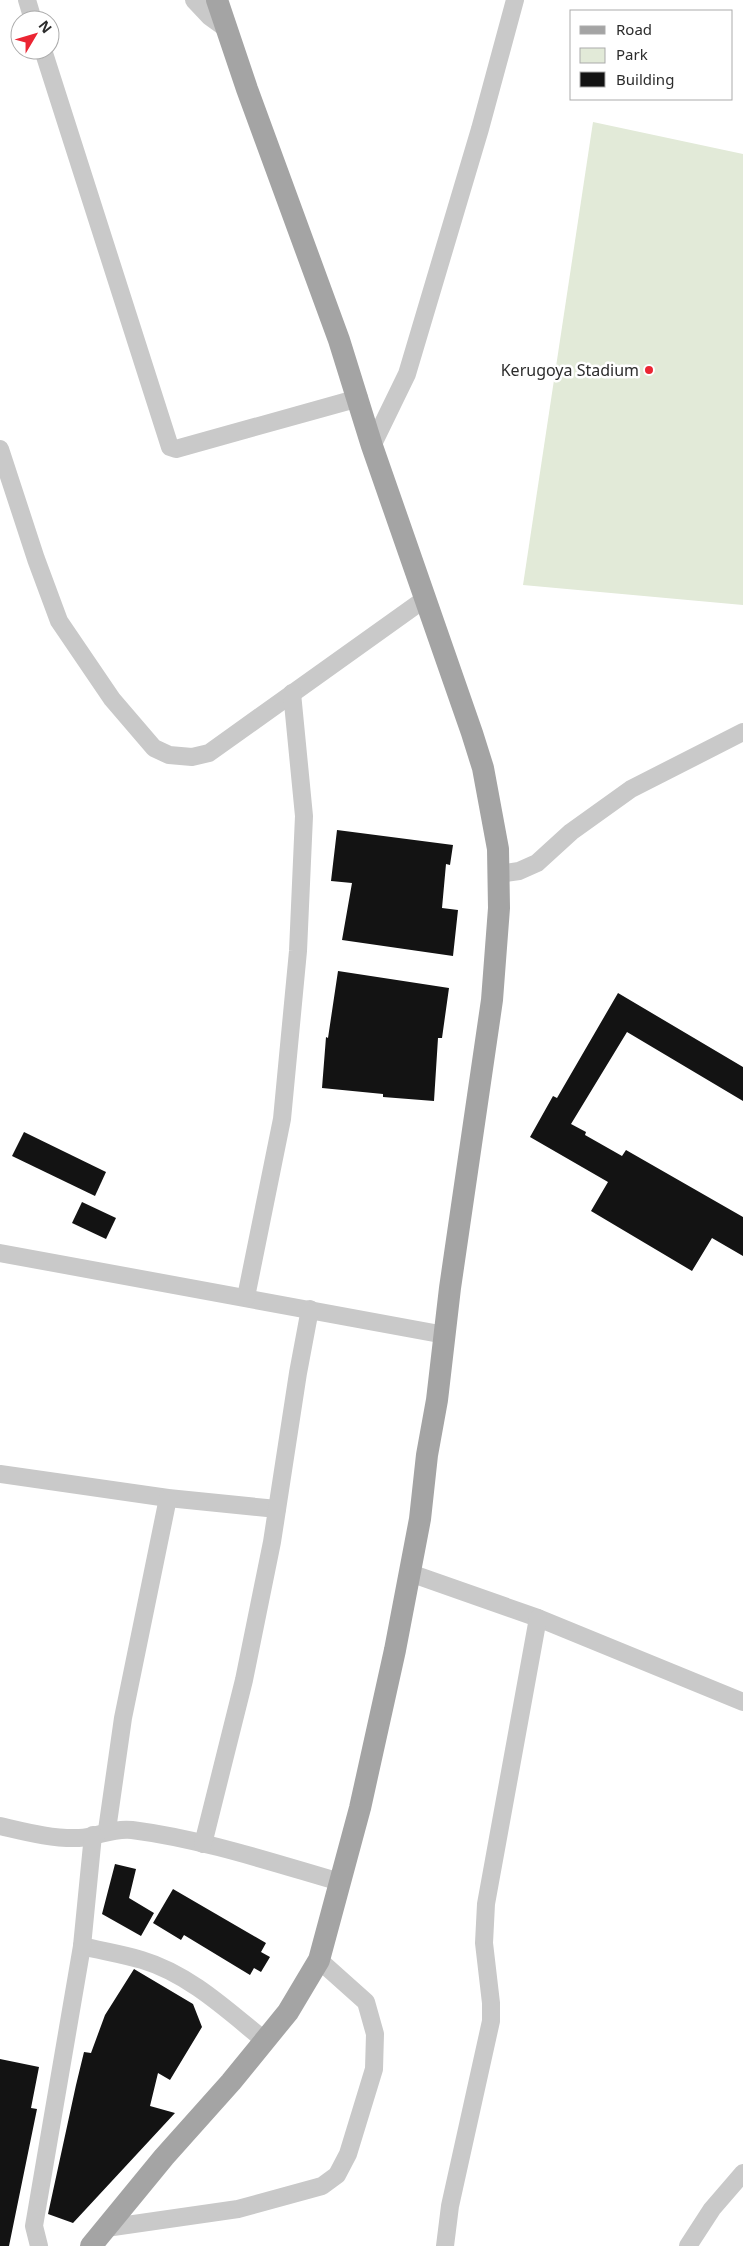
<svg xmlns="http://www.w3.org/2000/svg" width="743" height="2246" viewBox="0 0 743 2246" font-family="'Noto Sans',sans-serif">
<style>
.green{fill:#e2ead8}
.building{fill:#131313}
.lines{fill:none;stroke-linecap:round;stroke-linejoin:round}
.minor{stroke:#c9c9c9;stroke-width:18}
.major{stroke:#a4a4a4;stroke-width:22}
.poi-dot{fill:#eb2533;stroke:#fff;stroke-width:2}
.labels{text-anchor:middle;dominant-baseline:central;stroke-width:5;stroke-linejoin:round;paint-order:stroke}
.poi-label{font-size:16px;fill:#2c2c2c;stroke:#fff;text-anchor:end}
</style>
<rect width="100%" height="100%" fill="#fff"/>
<polygon class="green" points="593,122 743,154 743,605 523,585"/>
<g class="building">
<polygon points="337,830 453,845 450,865 446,864 442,908 458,910 453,956 342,940 352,883 331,881"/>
<polygon points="338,971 449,988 442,1038 438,1038 434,1101 383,1097 383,1094 322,1088 326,1037 328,1038"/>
<polygon points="618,993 743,1067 743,1101 627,1032 571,1124 586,1132 585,1135 622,1156 626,1150 743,1217 743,1256 712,1238 692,1271 591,1211 608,1182 530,1137 553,1096 557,1098"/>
<polygon points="24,1132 106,1172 95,1196 12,1156"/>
<polygon points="82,1202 116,1218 106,1239 72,1223"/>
<polygon points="115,1864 136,1869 129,1898 154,1913 141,1936 102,1914"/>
<polygon points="173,1889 266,1943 261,1952 270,1957 261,1972 254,1968 250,1975 184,1935 181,1940 153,1923"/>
<polygon points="134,1969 193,2004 202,2027 170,2080 158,2073 150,2106 175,2113 73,2223 48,2214 76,2085 84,2052 91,2053 105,2015"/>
<polygon points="0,2059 39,2067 31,2108 37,2109 9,2246 0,2246"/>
</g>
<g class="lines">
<g class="minor">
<polyline points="27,0 33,20"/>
<polyline points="194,0 210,17 228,30"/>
<polyline points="43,50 170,447 176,449 359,398"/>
<polyline points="372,446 407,374 480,129 515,0"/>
<polyline points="0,449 36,559 59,621 112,699 154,748 169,755 192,757 209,753 426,598"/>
<polyline points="499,874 519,871 537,863 571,832 631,789 743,732"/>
<polyline points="0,1253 445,1335"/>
<polyline points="246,1297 282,1119 298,951 304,816 292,693"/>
<polyline points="0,1474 168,1498 277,1509"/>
<polyline points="410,1573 538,1618 743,1702"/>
<path d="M0,1826C26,1832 52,1839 79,1838C98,1837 111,1828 132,1830C202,1839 271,1862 340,1882"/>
<polyline points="107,1830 123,1718 168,1498"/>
<polyline points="203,1844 244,1680 272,1542 298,1373 310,1309"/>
<path d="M82,1946C102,1951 122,1954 142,1960C189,1974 227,2010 264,2040"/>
<polyline points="106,2228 238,2209 322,2186 337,2175 348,2154 374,2069 375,2034 366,2002 319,1960"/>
<polyline points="39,2246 34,2226 82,1946 93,1835"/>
<polyline points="445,2246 450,2206 491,2021 491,2003 484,1943 486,1904 538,1618"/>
<polyline points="688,2246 712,2209 743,2173"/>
</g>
<polyline class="major" points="91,2246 164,2157 231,2082 288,2012 319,1960 360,1808 395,1650 420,1519 427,1455 437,1400 450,1288 492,1000 499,908 498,849 483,768 472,733 372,446 339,340 247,89 217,0"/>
</g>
<circle class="poi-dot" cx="649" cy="370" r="5"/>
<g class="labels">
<g class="poi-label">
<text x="639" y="370">Kerugoya Stadium</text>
</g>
</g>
<rect x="570" y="10" width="162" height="90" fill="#ffffff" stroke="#ababab"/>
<rect x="580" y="26" width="25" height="8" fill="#a4a4a4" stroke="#ababab"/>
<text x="616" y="35" font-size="15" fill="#2c2c2c">Road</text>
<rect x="580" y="48" width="25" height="15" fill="#e2ead8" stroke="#ababab"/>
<text x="616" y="60" font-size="15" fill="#2c2c2c">Park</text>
<rect x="580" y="72" width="25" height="15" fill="#131313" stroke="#ababab"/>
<text x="616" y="85" font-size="15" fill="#2c2c2c">Building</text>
<g transform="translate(35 35) rotate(52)"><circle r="24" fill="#ffffff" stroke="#ababab"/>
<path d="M0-4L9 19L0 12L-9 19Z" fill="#eb2533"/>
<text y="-8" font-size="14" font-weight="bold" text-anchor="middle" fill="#2c2c2c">N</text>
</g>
</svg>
